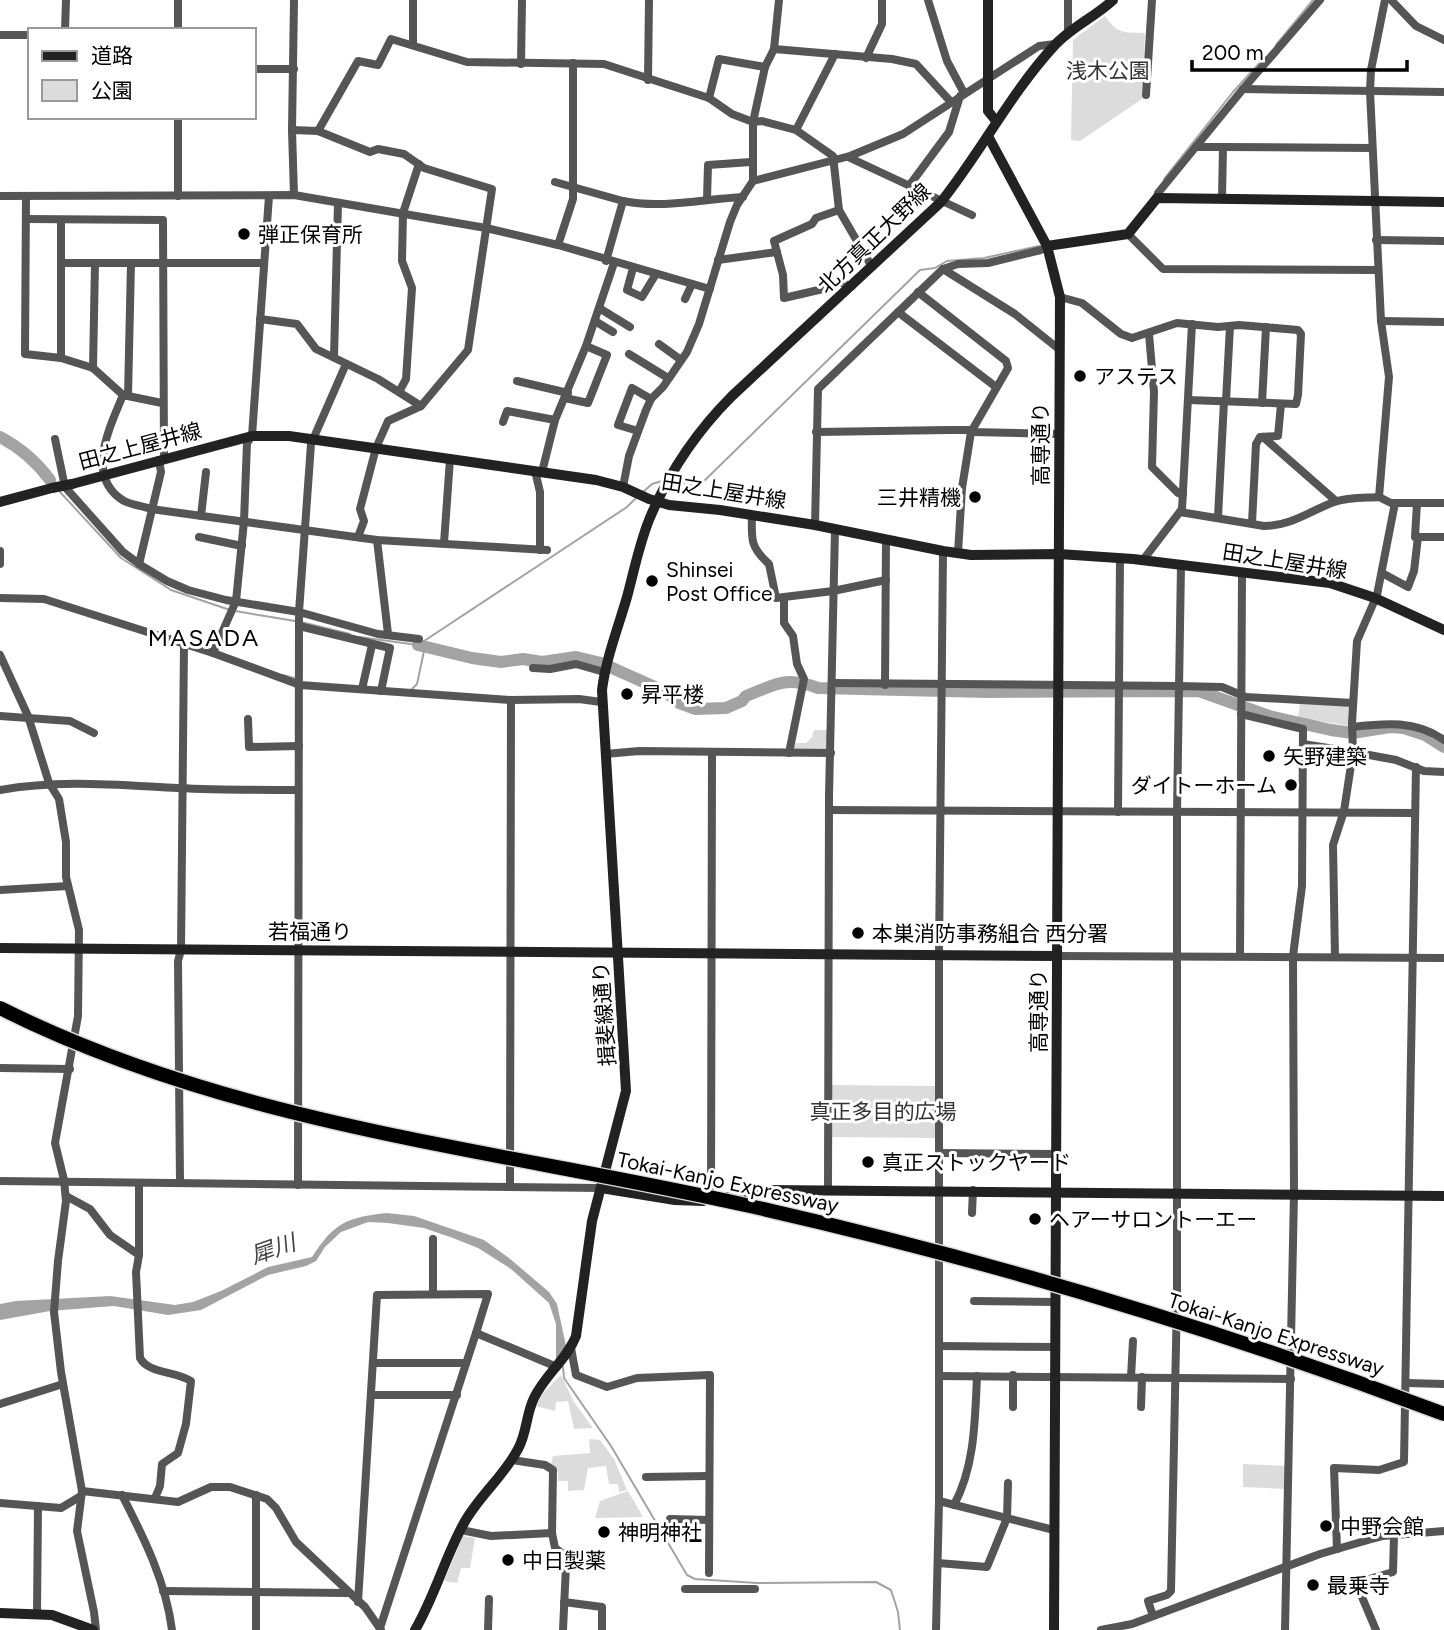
<svg xmlns="http://www.w3.org/2000/svg" width="1444" height="1630" viewBox="0 0 1444 1630" font-family="Figtree,'Noto Sans JP',sans-serif">
<style>
.green{fill:#dcdcdc}
.water{fill:#a3a3a3}
.lines{fill:none;stroke-linecap:round;stroke-linejoin:round}
.stream{stroke:#a3a3a3;stroke-width:2}
.river{stroke:#a3a3a3;stroke-width:12}
.street{stroke:#555;stroke-width:8}
.secondary{stroke:#222;stroke-width:10}
.highway-bridge-casing{stroke:#dbdbdb;stroke-width:17;stroke-linecap:butt}
.secondary-bridge{stroke:#222;stroke-width:10}
.highway-bridge{stroke:#000;stroke-width:14}
.poi-dot{fill:#000;stroke:#fff;stroke-width:2.5}
.labels{text-anchor:middle;dominant-baseline:central;stroke-width:6;stroke-linejoin:round;paint-order:stroke}
.park-label{font-size:21px;fill:#333;stroke:#fff}
.poi-label{font-size:21px;fill:#000;stroke:#fff;text-anchor:start}
.street-label{font-size:21px;fill:#000;stroke:#fff}
.water-label{font-size:23px;font-style:italic;fill:#444;stroke:#fff}
.quarter-label{font-size:24px;letter-spacing:2px;fill:#000;stroke:#fff}
</style>
<rect width="100%" height="100%" fill="#fff"/>
<g class="green">
<path d="M1105,16C1118,35 1124,32 1145,33L1142,99L1080,141L1071,140L1073,40Z"/>
<polygon points="1300,702 1351,706 1350,726 1298,718"/>
<polygon points="814,730 828,730 827,749 795,750 792,747 793,743 806,743 812,737"/>
<polygon points="830,1085 936,1086 936,1138 830,1137"/>
<polygon points="561,1375 574,1402 593,1428 574,1429 568,1401 556,1402 555,1411 536,1406 543,1393"/>
<polygon points="589,1439 600,1440 614,1459 627,1490 619,1492 618,1484 609,1484 606,1466 588,1468 584,1490 568,1491 568,1481 558,1481 558,1472 551,1464 553,1456 590,1453"/>
<polygon points="1243,1464 1287,1466 1286,1489 1243,1487"/>
<polygon points="628,1491 643,1517 595,1518 600,1501"/>
<polygon points="463,1536 475,1538 470,1568 461,1568 457,1583 444,1581"/>
</g>
<path class="water" d="M387,1213L414,1216L484,1240L509,1258L549,1292L557,1304L566,1346L556,1359V1324L549,1303L511,1269L478,1248L453,1238L424,1228L388,1223L368,1222L341,1232L325,1247L316,1261L306,1266L268,1275L201,1310L168,1315L114,1306L50,1311L0,1320V1304L16,1301L110,1296L175,1305L193,1302L221,1291L268,1267L312,1257C334,1223 347,1217 387,1213Z"/>
<g class="lines">
<g class="stream">
<polyline points="1276,45 1313,0"/>
<polyline points="1164,179 1233,92 1265,57"/>
<polyline points="671,482 700,485 920,270 935,268 947,261 984,258 1039,246"/>
<polyline points="60,492 121,558 171,590 230,610"/>
<polyline points="643,492 652,484 662,481"/>
<polyline points="235,611 295,621"/>
<polyline points="301,622 350,634"/>
<polyline points="359,637 418,645 627,507 636,498"/>
<polyline points="283,675 294,678"/>
<polyline points="412,689 417,684 424,651"/>
<polyline points="563,1367 564,1378 611,1446 687,1575 695,1579 757,1583 876,1582 891,1590 898,1612 900,1630"/>
</g>
<g class="river">
<path d="M0,437C21,448 36,461 50,480"/>
<path d="M418,645L472,658L501,662L523,659L542,662L576,657L601,663L666,692L679,703L695,709L726,708L742,701L746,696C777,684 785,676 818,688L988,692L1199,691L1269,716L1331,730L1352,733L1390,727L1404,728L1425,735L1444,747"/>
</g>
<g class="street">
<polyline points="928,0 947,61 964,93"/>
<polyline points="1068,0 1068,33"/>
<polyline points="1385,0 1371,70 1370,91 1381,321 1389,377 1379,497 1391,503 1444,503"/>
<polyline points="1391,0 1416,26 1444,40"/>
<polyline points="65,30 66,0"/>
<polyline points="178,30 178,0"/>
<polyline points="0,35 30,35"/>
<polyline points="413,45 413,0"/>
<polyline points="774,49 892,59 916,64 951,102"/>
<polyline points="866,58 882,24 882,0"/>
<polyline points="521,64 522,0"/>
<polyline points="254,69 294,69"/>
<polyline points="648,80 649,0"/>
<polyline points="1243,89 1444,92"/>
<polyline points="1146,95 1152,0"/>
<polyline points="709,98 719,59 765,67"/>
<polyline points="178,117 178,196"/>
<polyline points="292,130 318,131 370,152 378,149 404,154 424,168 492,189 468,350 421,406 388,421 376,448 360,509 364,521 358,537"/>
<polyline points="796,130 835,54"/>
<polyline points="318,131 358,61 378,65 391,39 467,62 604,64 709,98 732,114 753,122 762,121 796,130 833,156 839,210 872,267"/>
<polyline points="1196,147 1223,147 1222,198"/>
<polyline points="1223,147 1372,148"/>
<polyline points="848,157 972,215"/>
<polyline points="753,181 850,156 903,134 1039,46 1055,44"/>
<polyline points="555,182 623,201 606,261"/>
<polyline points="909,186 949,132 960,96"/>
<polyline points="294,195 292,130 294,0"/>
<polyline points="0,196 294,195 486,228 558,245 710,289"/>
<polyline points="26,196 25,354 61,358"/>
<polyline points="1157,198 1158,193 1243,89 1320,0"/>
<polyline points="707,199 708,165 751,162"/>
<path d="M623,201C661,209 704,199 743,197"/>
<polyline points="839,210 816,218 812,224 774,241 783,275 784,298 823,289 837,282 852,286"/>
<polyline points="27,219 163,220 164,459"/>
<polyline points="61,220 61,358 93,368 123,395 162,403"/>
<polyline points="1128,234 1163,269 1378,270"/>
<polyline points="1376,240 1444,241"/>
<polyline points="558,245 573,199 573,63"/>
<polyline points="718,260 777,252"/>
<polyline points="61,263 264,263"/>
<polyline points="633,268 627,290 642,297 656,274"/>
<polyline points="943,269 1015,314 1060,350"/>
<polyline points="918,292 1006,361 1008,368 971,432 962,488 958,553"/>
<polyline points="1060,297 1082,303 1121,334 1132,338 1177,323 1218,327 1239,325 1298,330 1301,334 1298,395 1296,404 1188,400"/>
<polyline points="685,299 692,284"/>
<polyline points="599,308 630,327"/>
<polyline points="898,312 996,387"/>
<polyline points="260,319 297,324 316,349 378,379 421,406"/>
<polyline points="595,321 613,332"/>
<polyline points="1381,321 1444,322"/>
<polyline points="1149,334 1154,392 1152,467 1178,493 1183,494"/>
<polyline points="659,344 681,360"/>
<polyline points="629,354 668,378"/>
<polyline points="334,357 338,203"/>
<polyline points="93,368 95,263"/>
<polyline points="517,381 568,393"/>
<polyline points="399,392 406,379 412,288 402,261 403,213 419,164"/>
<path d="M123,395C110,427 84,477 124,501C132,505 143,506 151,509L377,540L547,550"/>
<polyline points="128,396 131,263"/>
<polyline points="565,398 588,403 607,355 586,346"/>
<polyline points="1226,401 1230,326"/>
<polyline points="1262,403 1266,327"/>
<polyline points="503,422 507,411 555,420"/>
<polyline points="638,431 618,425 632,388 651,399"/>
<polyline points="816,432 949,430 969,430 971,432 1060,434"/>
<polyline points="1263,437 1336,501"/>
<polyline points="55,439 65,487 123,552 142,566 167,581 188,590 226,600 299,612 378,634 419,639"/>
<polyline points="535,471 540,492 540,550"/>
<polyline points="542,472 555,420 586,346 614,263"/>
<polyline points="623,487 629,456 646,410 651,399 663,387 687,352 699,324 730,222 737,205 753,181 753,122 765,67 774,49 779,0"/>
<polyline points="1395,503 1377,595 1357,641 1352,723 1353,752 1396,760 1424,771 1444,772"/>
<polyline points="1417,503 1415,537 1444,537"/>
<path d="M1180,512L1264,526C1291,526 1310,511 1334,502C1348,497 1365,498 1379,497"/>
<path d="M752,515C751,540 751,548 769,564L776,598L833,591L886,580"/>
<polyline points="201,516 206,472"/>
<polyline points="1218,517 1224,401"/>
<polyline points="1252,523 1256,444 1260,437 1278,436 1281,404"/>
<polyline points="815,525 818,389 943,269 958,264 988,263 1041,250 1047,246"/>
<polyline points="199,537 242,546"/>
<polyline points="377,540 388,634"/>
<polyline points="444,543 450,459"/>
<polyline points="0,551 0,564"/>
<polyline points="1143,560 1182,509 1192,324"/>
<polyline points="139,564 161,472 159,460"/>
<polyline points="1382,573 1408,587 1414,571 1418,537"/>
<polyline points="0,598 44,599 213,653 300,685 511,700 579,699 601,702"/>
<polyline points="784,598 784,623 793,636 797,664 804,679 789,753"/>
<polyline points="299,626 390,648 381,691"/>
<polyline points="213,653 236,601 244,521 247,443 252,436 269,196"/>
<polyline points="0,655 28,716 49,783 59,799 66,842 66,877 79,930 78,1016 55,1143 64,1180 66,1201 58,1261 54,1312 61,1372 82,1491 77,1531 94,1612 96,1630"/>
<polyline points="533,668 550,669 576,664 604,672"/>
<polyline points="833,683 1178,686 1222,687 1246,697 1353,703"/>
<polyline points="885,685 886,539"/>
<polyline points="362,689 372,645"/>
<polyline points="1241,714 1303,729 1302,886 1293,956 1294,1194 1285,1630"/>
<polyline points="0,716 70,721 94,733"/>
<polyline points="248,719 249,747 299,746"/>
<path d="M1352,727C1385,723 1416,720 1444,740"/>
<polyline points="1303,744 1353,752 1344,811 1333,845 1335,957"/>
<polyline points="605,754 639,751 831,753"/>
<path d="M0,790C59,779 118,785 178,788C218,790 258,790 298,790"/>
<polyline points="829,810 1415,813"/>
<polyline points="1118,812 1120,558"/>
<polyline points="0,890 68,886"/>
<polyline points="1057,956 1444,958"/>
<polyline points="1240,956 1242,574"/>
<polyline points="0,1068 70,1069"/>
<polyline points="939,1153 1057,1154"/>
<polyline points="0,1181 601,1188"/>
<polyline points="180,1183 178,961 181,950 184,644"/>
<path d="M139,1184V1255L136,1272L140,1358C149,1374 176,1371 191,1381L186,1424L178,1453L162,1464L160,1486L155,1498"/>
<polyline points="298,1185 299,612 311,444 346,364"/>
<polyline points="510,1185 511,700"/>
<polyline points="828,1190 829,796 835,529"/>
<polyline points="66,1196 90,1209 110,1235 139,1255"/>
<polyline points="711,1198 712,753"/>
<polyline points="972,1213 973,1190"/>
<polyline points="433,1294 433,1239"/>
<polyline points="974,1301 1056,1302"/>
<polyline points="939,1346 1056,1347"/>
<polyline points="571,1348 576,1375 607,1387 637,1378 710,1375 709,1573"/>
<polyline points="374,1363 466,1363"/>
<polyline points="939,1376 1291,1379"/>
<polyline points="1131,1377 1133,1341"/>
<polyline points="1407,1383 1444,1384"/>
<polyline points="371,1395 457,1395"/>
<polyline points="0,1404 63,1384"/>
<polyline points="1013,1407 1013,1375"/>
<polyline points="1141,1407 1142,1377"/>
<polyline points="512,1460 545,1465 553,1470 552,1533 555,1548 563,1554 566,1565 563,1630"/>
<polyline points="646,1477 709,1476"/>
<polyline points="82,1491 178,1502 211,1487 230,1487 267,1499 276,1508 296,1542 365,1607 381,1630"/>
<path d="M122,1495C144,1538 166,1582 172,1630"/>
<polyline points="939,1501 1054,1530"/>
<polyline points="0,1503 61,1508 81,1496"/>
<path d="M954,1505C975,1466 975,1419 977,1376"/>
<polyline points="670,1519 709,1520"/>
<polyline points="461,1530 491,1536 552,1533"/>
<polyline points="1337,1549 1334,1468 1379,1470 1404,1462 1416,767"/>
<polyline points="938,1563 987,1567 1007,1518 1008,1483"/>
<polyline points="685,1589 755,1589"/>
<polyline points="163,1591 347,1593"/>
<polyline points="358,1602 377,1295 488,1294 476,1333"/>
<polyline points="564,1602 602,1607 602,1630"/>
<polyline points="37,1613 38,1506"/>
<polyline points="1153,1616 1148,1601 1167,1595 1171,1591 1177,1296 1177,812 1181,565"/>
<polyline points="380,1628 476,1333 557,1367"/>
<polyline points="256,1630 256,1495"/>
<polyline points="488,1630 489,1599"/>
<polyline points="936,1630 939,1501 939,955 943,551"/>
<polyline points="1101,1630 1132,1624 1320,1554 1368,1540 1383,1536 1444,1531"/>
<polyline points="1376,1630 1356,1583 1393,1572 1394,1536"/>
</g>
<g class="secondary">
<polyline points="988,0 988,111 996,121"/>
<polyline points="988,136 1047,246 1060,297 1054,1630"/>
<polyline points="1047,246 1128,234 1157,198 1444,202"/>
<polyline points="72,484 252,436 289,436 596,480 623,487 649,499 669,505 720,510 815,525 943,551 971,555 1059,554 1133,559 1330,583 1375,598 1444,630"/>
<polyline points="0,502 52,488"/>
<polyline points="0,948 1057,956"/>
<polyline points="601,1188 675,1200 703,1201"/>
<polyline points="722,1198 769,1190 1444,1196"/>
<polyline points="0,1613 52,1615 93,1630"/>
<path d="M415,1630C435,1596 445,1557 464,1523C479,1496 504,1476 518,1449C527,1433 526,1414 534,1398C545,1375 567,1359 576,1336L592,1221L626,1091L602,690C606,658 618,628 627,597C634,571 639,545 649,520C668,474 697,431 732,396L941,202C981,152 1010,94 1054,46C1071,27 1095,17 1113,0"/>
</g>
<defs>
<path id="highway-bridge" d="M0,1008C235,1126 497,1149 750,1206C985,1259 1218,1329 1444,1414"/>
</defs>
<use href="#highway-bridge" class="highway-bridge-casing"/>
<polyline class="secondary-bridge" points="52,488 72,484"/>
<use href="#highway-bridge" class="highway-bridge"/>
</g>
<g class="poi-dot">
<circle cx="244" cy="234" r="7"/>
<circle cx="1080" cy="376" r="7"/>
<circle cx="975" cy="497" r="7"/>
<circle cx="652" cy="581" r="7"/>
<circle cx="627" cy="694" r="7"/>
<circle cx="1269" cy="756" r="7"/>
<circle cx="1291" cy="785" r="7"/>
<circle cx="858" cy="933" r="7"/>
<circle cx="868" cy="1162" r="7"/>
<circle cx="1035" cy="1219" r="7"/>
<circle cx="1326" cy="1526" r="7"/>
<circle cx="604" cy="1532" r="7"/>
<circle cx="508" cy="1560" r="7"/>
<circle cx="1313" cy="1585" r="7"/>
</g>
<g class="labels">
<g class="park-label">
<text x="1108" y="70">浅木公園</text>
<text x="883" y="1111">真正多目的広場</text>
</g>
<g class="poi-label">
<text x="258" y="234">弾正保育所</text>
<text x="1094" y="376">アステス</text>
<text x="961" y="497" text-anchor="end">三井精機</text>
<text x="666" y="569">Shinsei<tspan x="666" dy="24">Post Office</tspan></text>
<text x="641" y="694">昇平楼</text>
<text x="1283" y="756">矢野建築</text>
<text x="1277" y="785" text-anchor="end">ダイトーホーム</text>
<text x="872" y="933">本巣消防事務組合 西分署</text>
<text x="882" y="1162">真正ストックヤード</text>
<text x="1049" y="1219">ヘアーサロントーエー</text>
<text x="1340" y="1526">中野会館</text>
<text x="618" y="1532">神明神社</text>
<text x="522" y="1560">中日製薬</text>
<text x="1327" y="1585">最乗寺</text>
</g>
<g class="street-label">
<text transform="translate(874 238) rotate(-44)">北方真正大野線</text>
<text transform="translate(1040 444) rotate(-90)">高専通り</text>
<text transform="translate(140 446) rotate(-15)">田之上屋井線</text>
<text transform="translate(724 491) rotate(9)">田之上屋井線</text>
<text transform="translate(1285 561) rotate(9)">田之上屋井線</text>
<text x="310" y="931">若福通り</text>
<text transform="translate(1038 1011) rotate(-90)">高専通り</text>
<text transform="translate(604 1014) rotate(-94)">揖斐線通り</text>
<text transform="translate(728 1182) rotate(12)">Tokai-Kanjo Expressway</text>
<text transform="translate(1276 1334) rotate(18)">Tokai-Kanjo Expressway</text>
</g>
<g class="water-label">
<text transform="translate(273 1249) rotate(-19)">犀川</text>
</g>
<g class="quarter-label">
<text x="204" y="637">MASADA</text>
</g>
</g>
<rect x="28" y="28" width="228" height="91" fill="#ffffff" stroke="#999999" stroke-width="2"/>
<rect x="42" y="51" width="35" height="10" fill="#222222" stroke="#999999" stroke-width="2"/>
<text x="91" y="63" font-size="21" fill="#000000">道路</text>
<rect x="42" y="80" width="35" height="21" fill="#dcdcdc" stroke="#999999" stroke-width="2"/>
<text x="91" y="98" font-size="21" fill="#000000">公園</text>
<path d="M1192 60v10h215v-10" fill="none" stroke="#000000" stroke-width="3.5"/>
<text x="1202" y="60" font-size="21" fill="#000000" stroke="#ffffff" stroke-width="5" paint-order="stroke">200 m</text>
</svg>
